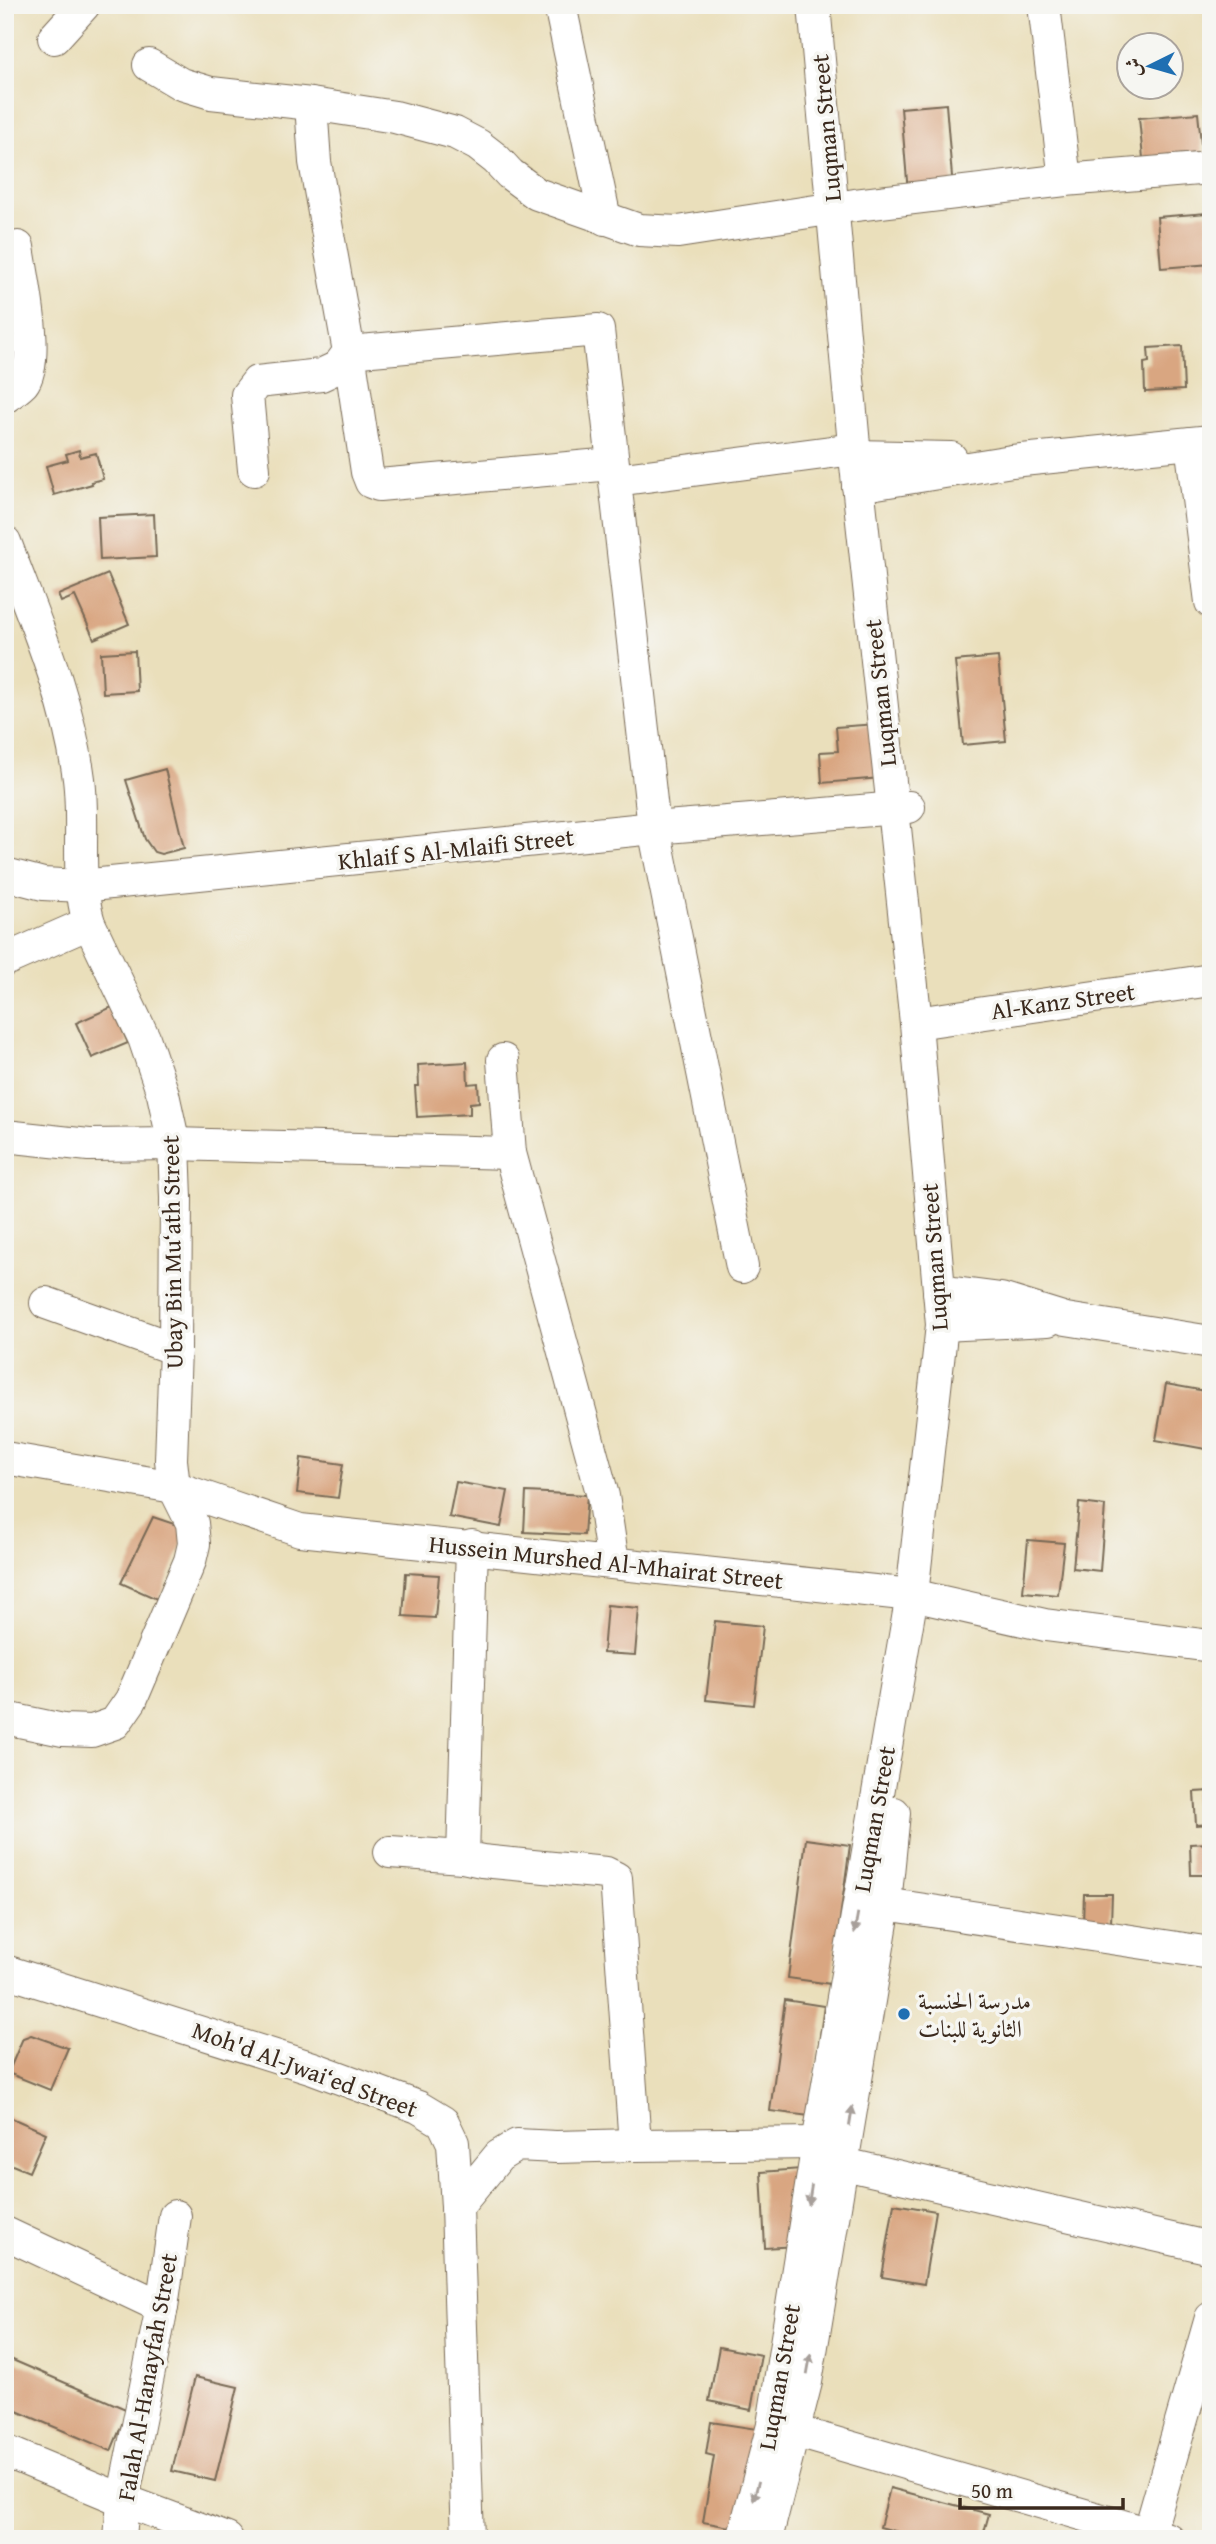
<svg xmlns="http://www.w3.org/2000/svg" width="1216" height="2544" viewBox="0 0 1216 2544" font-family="'Gentium Book Plus',Amiri,serif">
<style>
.building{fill:#d9a681}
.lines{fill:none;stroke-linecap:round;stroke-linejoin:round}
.minor-casing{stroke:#786955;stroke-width:34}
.minor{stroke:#fff;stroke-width:32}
.oneway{fill:#a79f9a}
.poi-dot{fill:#1f6fb2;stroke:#f6f6f2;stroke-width:2.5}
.labels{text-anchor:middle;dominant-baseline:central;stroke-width:7;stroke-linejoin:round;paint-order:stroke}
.street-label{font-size:24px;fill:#3b2a1e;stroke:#f6f6f2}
.poi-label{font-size:24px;fill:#3b2a1e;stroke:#f6f6f2;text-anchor:start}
</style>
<rect width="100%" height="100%" fill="#f6f6f2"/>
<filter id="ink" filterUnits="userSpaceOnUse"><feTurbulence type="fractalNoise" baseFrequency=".0143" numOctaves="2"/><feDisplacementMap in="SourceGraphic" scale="14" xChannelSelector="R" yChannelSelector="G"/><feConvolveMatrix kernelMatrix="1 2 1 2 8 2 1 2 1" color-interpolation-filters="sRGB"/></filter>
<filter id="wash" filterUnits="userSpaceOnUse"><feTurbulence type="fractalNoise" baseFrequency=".00686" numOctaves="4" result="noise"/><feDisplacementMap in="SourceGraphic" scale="28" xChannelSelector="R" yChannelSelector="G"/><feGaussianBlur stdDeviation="1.57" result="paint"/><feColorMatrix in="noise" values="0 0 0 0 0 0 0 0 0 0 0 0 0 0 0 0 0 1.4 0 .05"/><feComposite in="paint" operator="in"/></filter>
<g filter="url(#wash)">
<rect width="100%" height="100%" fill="#eadfbb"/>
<g id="blocks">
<g class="building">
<polygon points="946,104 953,189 908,193 901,108"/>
<polygon points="1198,113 1202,153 1143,158 1139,118"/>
<polygon points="1207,213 1211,264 1161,268 1157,217"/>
<polygon points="1182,346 1184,390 1145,392 1144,363 1149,362 1148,348"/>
<polygon points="79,450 80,457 96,453 103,479 91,482 92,484 54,495 46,466 68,460 66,454"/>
<polygon points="154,514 156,557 100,560 98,517"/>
<polygon points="108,574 129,624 94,639 75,596 61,602 58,595"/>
<polygon points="135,651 137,691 103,693 101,653"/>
<polygon points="998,657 1006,741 963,745 955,661"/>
<polygon points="877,724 881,778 822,783 820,752 838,751 836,727"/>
<polygon points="165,769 184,848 161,854 154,852 145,839 126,780"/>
<polygon points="112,1007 128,1043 92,1058 76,1023"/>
<polygon points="467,1062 468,1084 478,1083 479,1102 470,1103 470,1114 417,1117 415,1086 419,1086 418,1065"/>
<polygon points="1166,1384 1211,1392 1211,1450 1156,1440"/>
<polygon points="301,1458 343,1464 338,1498 297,1493"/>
<polygon points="456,1482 508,1491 501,1527 449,1517"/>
<polygon points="526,1492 587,1495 584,1535 524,1532"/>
<polygon points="1079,1503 1105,1506 1100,1571 1073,1568"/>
<polygon points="153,1517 180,1526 185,1536 159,1600 121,1583"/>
<polygon points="1028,1540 1064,1543 1058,1595 1023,1592"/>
<polygon points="406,1573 439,1575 435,1618 403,1616"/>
<polygon points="607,1605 639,1608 635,1655 603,1653"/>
<polygon points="715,1621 763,1626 754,1705 706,1700"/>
<polygon points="1211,1791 1211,1824 1196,1825 1194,1792"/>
<polygon points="806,1839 850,1845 831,1984 788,1978"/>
<polygon points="1211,1843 1211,1875 1191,1875 1190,1844"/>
<polygon points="1084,1894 1112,1894 1111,1924 1083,1924"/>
<polygon points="785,2000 824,2006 809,2116 770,2111"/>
<polygon points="31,2035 68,2048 50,2090 8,2073 23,2038"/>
<polygon points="5,2115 46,2133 29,2172 5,2162"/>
<polygon points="801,2169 795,2246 765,2248 761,2172"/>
<polygon points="894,2204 936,2211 924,2284 882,2277"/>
<polygon points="719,2347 761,2355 751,2410 709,2401"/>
<polygon points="8,2358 128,2410 111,2451 5,2406 5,2365"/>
<polygon points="195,2377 238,2387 215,2481 172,2471"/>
<polygon points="711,2422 757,2429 740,2529 703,2522 714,2456 706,2454"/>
<polygon points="890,2488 989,2514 982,2539 924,2539 880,2527"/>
</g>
</g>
</g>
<g filter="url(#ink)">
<use href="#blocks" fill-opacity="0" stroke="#786955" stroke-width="2"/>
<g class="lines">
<defs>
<g id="minor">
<polyline points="560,5 605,219"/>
<polyline points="1044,5 1065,180"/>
<polyline points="54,38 84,5"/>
<polyline points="149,65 181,84 211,93 311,104 395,117 455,133 478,145 496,159 510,174 537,194 639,230 678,232 855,205 1065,180 1211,168"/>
<polyline points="311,104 315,162 349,352 367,472 371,482 379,485 612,464"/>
<path d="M5,397C11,393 18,388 23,383C41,360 22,276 18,247"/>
<polyline points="1191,443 1211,602"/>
<polyline points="855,456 951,458"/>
<polyline points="254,470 247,395 257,382 321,375 338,367 349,352 598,330 654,828 742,1267"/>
<polyline points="616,480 854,449"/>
<polyline points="858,486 1012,461 1211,441"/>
<path d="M5,542C34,620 68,696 79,779C85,827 75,876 89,923L144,1038L163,1094L174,1144L176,1198L175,1349L171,1460L174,1487L192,1523L194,1544L190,1561L131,1700L115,1723L92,1731L63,1730L5,1718"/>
<polyline points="5,874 43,884 81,886 654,828 909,807"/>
<polyline points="5,960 89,923"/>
<polyline points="916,1023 1211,980"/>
<polyline points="503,1060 510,1153 603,1496 613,1563"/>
<polyline points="5,1136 89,1145 174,1144 510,1153"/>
<polyline points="939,1291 1001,1299 1066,1319 1211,1342"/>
<polyline points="46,1303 175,1349"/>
<polyline points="942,1325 1048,1320"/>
<polyline points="5,1458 174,1487 300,1530 912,1595 1045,1625 1211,1646"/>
<polyline points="472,1546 463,1857 482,1861 606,1873 616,1878 635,2145 818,2143"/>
<polyline points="390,1852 463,1857"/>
<polyline points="885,1904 1211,1953"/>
<polyline points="5,1971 313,2068 418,2107 443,2122 453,2143 457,2207 468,2539"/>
<polyline points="844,2164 1211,2248"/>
<polyline points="457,2207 499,2156 517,2145 556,2147 635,2145"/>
<polyline points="5,2233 162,2307"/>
<polyline points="773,2425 1168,2539"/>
<polyline points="5,2451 123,2500 227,2539"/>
<polyline points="1149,2534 1211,2318"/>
<polyline points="120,2539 123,2500 162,2307 175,2216"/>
<polyline points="743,2539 773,2425 818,2143 912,1595 942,1325 916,1023 855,456 814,5"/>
<polyline points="766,2539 806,2382 885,1904 894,1813"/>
</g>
</defs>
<use href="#minor" class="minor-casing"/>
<use href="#minor" class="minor"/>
</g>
<defs><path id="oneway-solid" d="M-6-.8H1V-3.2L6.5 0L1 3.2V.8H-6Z" transform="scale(1.75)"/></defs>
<g class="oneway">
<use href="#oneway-solid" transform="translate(856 1923) rotate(100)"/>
<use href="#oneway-solid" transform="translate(851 2116) rotate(-81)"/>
<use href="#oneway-solid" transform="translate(810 2195) rotate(99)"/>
<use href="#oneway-solid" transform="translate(809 2364) rotate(-80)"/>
<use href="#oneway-solid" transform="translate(756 2491) rotate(105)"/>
</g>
</g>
<circle class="poi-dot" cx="904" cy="2014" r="7"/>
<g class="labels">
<g class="street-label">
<text transform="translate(826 128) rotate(-95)">Luqman Street</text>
<text transform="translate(880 693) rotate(-96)">Luqman Street</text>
<text transform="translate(456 849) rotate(-6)">Khlaif S Al-Mlaifi Street</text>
<text transform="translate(1063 1001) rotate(-8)">Al-Kanz Street</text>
<text transform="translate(172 1252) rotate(-91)">Ubay Bin Mu‘ath Street</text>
<text transform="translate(934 1257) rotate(-94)">Luqman Street</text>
<text transform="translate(606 1562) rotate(6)">Hussein Murshed Al-Mhairat Street</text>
<text transform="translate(874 1819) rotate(-80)">Luqman Street</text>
<text transform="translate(305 2069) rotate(20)">Moh'd Al-Jwai‘ed Street</text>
<text transform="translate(147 2377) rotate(-80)">Falah Al-Hanayfah Street</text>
<text transform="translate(779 2377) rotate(-80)">Luqman Street</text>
</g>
<g class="poi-label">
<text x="918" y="2000">مدرسة الحنسبة<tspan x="918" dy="28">الثانوية للبنات</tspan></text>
</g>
</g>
<rect width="1216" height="2544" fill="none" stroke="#f6f6f2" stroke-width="28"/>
<g transform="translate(1150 66) rotate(265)"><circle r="33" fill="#f6f6f2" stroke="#aba49d" stroke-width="2"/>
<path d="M0-5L12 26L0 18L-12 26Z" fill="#1f6fb2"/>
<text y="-10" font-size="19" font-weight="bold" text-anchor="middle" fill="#3b2a1e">ش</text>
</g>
<path d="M960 2498v10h163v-10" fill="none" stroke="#3b2a1e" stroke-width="3.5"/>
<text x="971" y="2498" font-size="21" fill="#3b2a1e" stroke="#f6f6f2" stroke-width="5" paint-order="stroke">50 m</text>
</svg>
